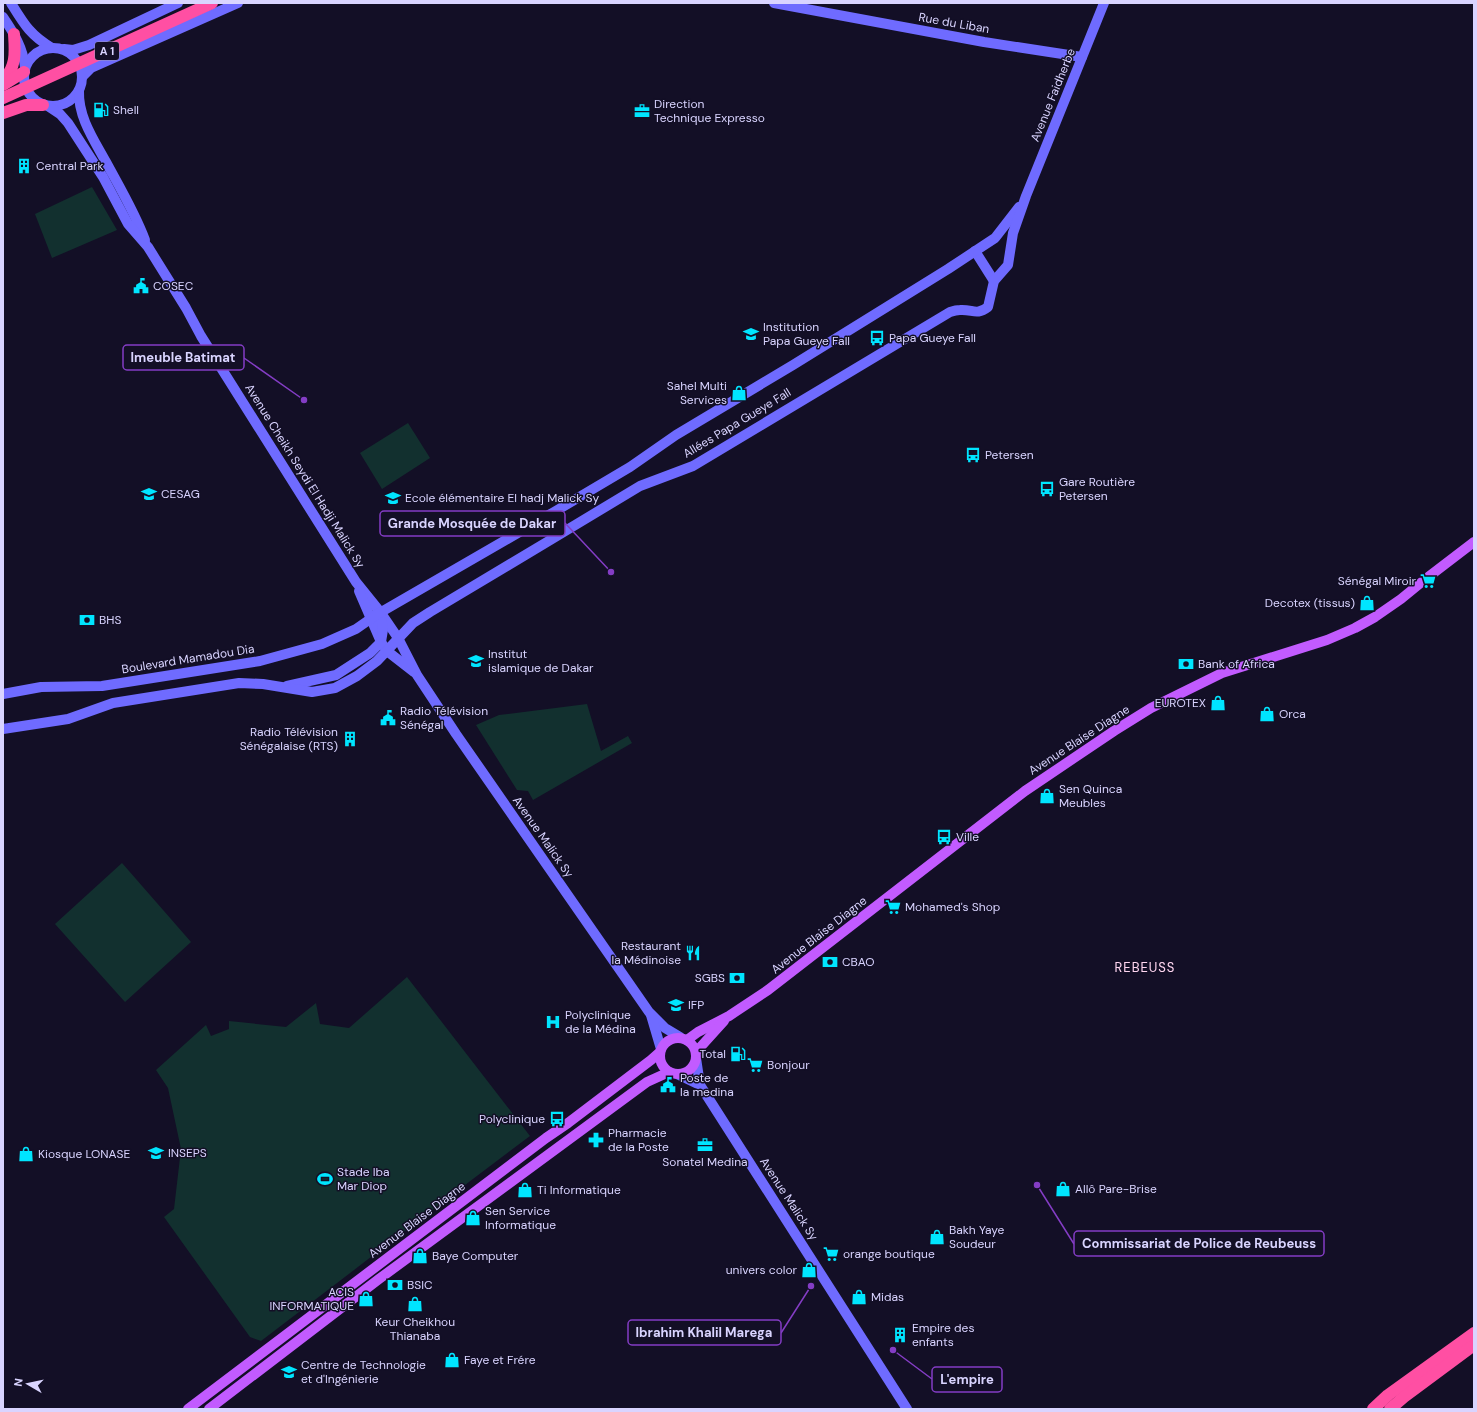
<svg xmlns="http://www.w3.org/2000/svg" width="1477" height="1412" viewBox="0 0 1477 1412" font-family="'DM Sans',sans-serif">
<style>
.green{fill:#12302f}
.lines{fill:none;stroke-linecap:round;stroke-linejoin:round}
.secondary{stroke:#6f6bff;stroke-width:10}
.primary{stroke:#c25bff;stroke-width:10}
.highway{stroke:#ff4fa3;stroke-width:12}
.highway-bridge{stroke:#ff4fa3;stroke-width:12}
.labels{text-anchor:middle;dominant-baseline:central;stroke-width:3;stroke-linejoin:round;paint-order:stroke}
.shield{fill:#130f26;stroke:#9e99be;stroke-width:1}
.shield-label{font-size:11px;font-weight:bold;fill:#d9d4ff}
.street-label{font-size:12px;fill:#d9d4ff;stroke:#130f26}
.poi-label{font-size:12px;fill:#d9d4ff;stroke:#130f26;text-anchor:start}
.neighbourhood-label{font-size:13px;letter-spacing:1px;fill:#ffd6f0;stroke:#130f26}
.leader{fill:none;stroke:#843dc5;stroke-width:1.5}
.callout-dot{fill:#843dc5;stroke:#130f26;stroke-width:1.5}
.callout{fill:#130f26;stroke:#843dc5;stroke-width:1.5}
.callout-label{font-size:13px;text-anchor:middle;font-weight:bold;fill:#d9d4ff}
</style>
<rect width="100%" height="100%" fill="#130f26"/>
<g class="green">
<polygon points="92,187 117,230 52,258 35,214"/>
<polygon points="408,423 430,458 382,489 360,453"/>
<polygon points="587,704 601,751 628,736 632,743 533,800 528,791 517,790 476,725 499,715"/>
<polygon points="122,863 191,942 125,1002 55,924"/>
<path d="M407,977L530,1136C440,1203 351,1273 261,1341L250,1337L164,1217L174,1209L181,1149L168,1088L156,1070L206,1025L211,1036L229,1029V1021L286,1027L316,1003L320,1024L349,1028Z"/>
</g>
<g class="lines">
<g class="secondary">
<path d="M11,3C24,24 30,35 52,48"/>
<polyline points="774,3 984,42 1082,57"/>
<path d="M3,17C14,33 23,48 25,67"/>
<circle cx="53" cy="77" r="29"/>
<polyline points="64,49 73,50 89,45 178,3"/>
<polyline points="82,77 91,68 238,3"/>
<path d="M79,91C78,117 94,140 106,162C120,188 135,213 145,240"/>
<polyline points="48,106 60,114 68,123 103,177 128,224 148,247 186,308 201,336 356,582 381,613 398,638 417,675 456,734 649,1012 665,1028 680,1037"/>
<polyline points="975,251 994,281"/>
<polyline points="359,591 381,642 387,651 414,672"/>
<polyline points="287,686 336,675 370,653 381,642 383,630 381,615"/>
<polyline points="3,694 41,687 102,686 260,661 322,644 356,629 376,615 554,512 630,467 676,435 793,365 948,269 995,238 1019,207"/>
<path d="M3,729L68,719L113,703L239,683L263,684L312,692L335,688L357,676L377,661L413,623L430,612L552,539L640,486L693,466L950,312C953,311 956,310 960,310C973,309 976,316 988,307L994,281L1008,265L1013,233L1026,196L1104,3"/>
<polyline points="651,1015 661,1049"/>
<polyline points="696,1058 700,1085 907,1409"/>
<polyline points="677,1074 700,1085"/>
</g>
<g class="primary">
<circle cx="678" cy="1056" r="18"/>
<polyline points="687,1040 698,1032 729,1016 768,990 1025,791 1114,731 1151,708 1222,673 1327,640 1355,628 1375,617 1401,599 1423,581 1474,542"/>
<polyline points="696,1052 724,1021"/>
<polyline points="188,1409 546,1138 568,1123 651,1060 660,1052"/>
<polyline points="209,1409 379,1279 647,1082 669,1072"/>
</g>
<g class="highway">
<path d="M3,80C17,67 15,51 14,34"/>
<polyline points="3,85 24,72"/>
<polyline points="3,113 26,105 43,105"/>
<polyline points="1373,1409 1388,1395 1474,1333"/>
<polyline points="1390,1409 1404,1397 1474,1345"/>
</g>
<polyline class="highway-bridge" points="3,98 212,3"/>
</g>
<defs>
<symbol id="fuel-bare" viewBox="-9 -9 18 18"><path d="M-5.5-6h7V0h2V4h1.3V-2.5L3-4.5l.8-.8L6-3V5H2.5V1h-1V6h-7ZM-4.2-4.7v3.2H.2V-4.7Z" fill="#00e5ff" stroke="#130f26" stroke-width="2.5" paint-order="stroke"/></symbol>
<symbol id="office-bare" viewBox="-9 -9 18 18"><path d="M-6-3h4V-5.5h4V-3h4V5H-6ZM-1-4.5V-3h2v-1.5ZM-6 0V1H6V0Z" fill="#00e5ff" stroke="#130f26" stroke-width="2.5" paint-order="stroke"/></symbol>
<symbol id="building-bare" viewBox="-9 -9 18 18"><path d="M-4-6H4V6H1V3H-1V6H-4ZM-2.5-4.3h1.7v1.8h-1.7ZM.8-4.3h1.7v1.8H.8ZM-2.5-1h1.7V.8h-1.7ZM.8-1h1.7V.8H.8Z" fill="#00e5ff" stroke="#130f26" stroke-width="2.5" paint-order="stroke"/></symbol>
<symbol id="civic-bare" viewBox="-9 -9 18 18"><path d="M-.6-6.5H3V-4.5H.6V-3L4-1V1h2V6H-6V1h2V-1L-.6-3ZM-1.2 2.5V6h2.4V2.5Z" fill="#00e5ff" stroke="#130f26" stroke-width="2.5" paint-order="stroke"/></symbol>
<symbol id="school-bare" viewBox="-9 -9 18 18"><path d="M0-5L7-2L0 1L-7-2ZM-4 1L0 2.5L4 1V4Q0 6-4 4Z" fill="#00e5ff" stroke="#130f26" stroke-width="2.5" paint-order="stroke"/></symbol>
<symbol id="bus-bare" viewBox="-9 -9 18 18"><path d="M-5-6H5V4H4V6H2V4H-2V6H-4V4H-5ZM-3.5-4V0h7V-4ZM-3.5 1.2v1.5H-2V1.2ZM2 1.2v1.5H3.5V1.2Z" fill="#00e5ff" stroke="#130f26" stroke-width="2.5" paint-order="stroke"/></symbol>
<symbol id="shop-bare" viewBox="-9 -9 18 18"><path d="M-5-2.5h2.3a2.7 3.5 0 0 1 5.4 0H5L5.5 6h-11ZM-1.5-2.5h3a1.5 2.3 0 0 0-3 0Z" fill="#00e5ff" stroke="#130f26" stroke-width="2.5" paint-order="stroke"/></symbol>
<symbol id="supermarket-bare" viewBox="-9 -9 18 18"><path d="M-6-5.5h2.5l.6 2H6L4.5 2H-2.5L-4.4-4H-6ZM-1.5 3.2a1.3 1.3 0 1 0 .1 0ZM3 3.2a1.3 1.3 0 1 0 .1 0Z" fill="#00e5ff" stroke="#130f26" stroke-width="2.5" paint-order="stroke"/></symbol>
<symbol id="bank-bare" viewBox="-9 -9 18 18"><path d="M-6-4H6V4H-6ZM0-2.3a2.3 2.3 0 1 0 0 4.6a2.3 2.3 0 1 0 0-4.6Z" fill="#00e5ff" stroke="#130f26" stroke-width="2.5" paint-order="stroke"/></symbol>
<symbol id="restaurant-bare" viewBox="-9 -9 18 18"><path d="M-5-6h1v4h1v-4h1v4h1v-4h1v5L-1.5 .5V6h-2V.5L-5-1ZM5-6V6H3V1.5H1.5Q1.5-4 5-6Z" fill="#00e5ff" stroke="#130f26" stroke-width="2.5" paint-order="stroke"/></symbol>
<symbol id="university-bare" viewBox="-9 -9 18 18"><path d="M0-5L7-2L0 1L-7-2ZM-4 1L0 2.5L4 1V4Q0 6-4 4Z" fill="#00e5ff" stroke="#130f26" stroke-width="2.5" paint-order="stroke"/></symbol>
<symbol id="hospital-bare" viewBox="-9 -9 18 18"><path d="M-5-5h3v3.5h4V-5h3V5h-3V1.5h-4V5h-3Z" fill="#00e5ff" stroke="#130f26" stroke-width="2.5" paint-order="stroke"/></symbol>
<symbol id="pharmacy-bare" viewBox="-9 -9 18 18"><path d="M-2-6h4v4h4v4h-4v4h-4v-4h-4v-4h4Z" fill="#00e5ff" stroke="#130f26" stroke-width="2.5" paint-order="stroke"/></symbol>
<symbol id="stadium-bare" viewBox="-9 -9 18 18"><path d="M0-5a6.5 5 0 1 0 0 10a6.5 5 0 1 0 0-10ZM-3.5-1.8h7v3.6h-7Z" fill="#00e5ff" stroke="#130f26" stroke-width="2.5" paint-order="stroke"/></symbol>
</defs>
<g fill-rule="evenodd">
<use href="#fuel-bare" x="90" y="99" width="22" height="22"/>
<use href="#office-bare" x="631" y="100" width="22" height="22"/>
<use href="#building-bare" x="13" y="155" width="22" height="22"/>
<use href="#civic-bare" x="130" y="275" width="22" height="22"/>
<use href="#school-bare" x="740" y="323" width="22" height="22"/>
<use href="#bus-bare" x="866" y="327" width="22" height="22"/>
<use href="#shop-bare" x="728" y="382" width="22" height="22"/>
<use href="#bus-bare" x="962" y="444" width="22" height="22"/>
<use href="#bus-bare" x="1036" y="478" width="22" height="22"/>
<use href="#school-bare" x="138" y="483" width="22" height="22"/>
<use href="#school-bare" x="382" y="487" width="22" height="22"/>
<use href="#supermarket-bare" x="1417" y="570" width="22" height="22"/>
<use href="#shop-bare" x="1356" y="592" width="22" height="22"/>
<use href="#bank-bare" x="76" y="609" width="22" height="22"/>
<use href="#school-bare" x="465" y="650" width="22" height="22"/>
<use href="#bank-bare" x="1175" y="653" width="22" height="22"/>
<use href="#shop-bare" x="1207" y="692" width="22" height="22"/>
<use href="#shop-bare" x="1256" y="703" width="22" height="22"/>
<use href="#civic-bare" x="377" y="707" width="22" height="22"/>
<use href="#building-bare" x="339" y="728" width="22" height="22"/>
<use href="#shop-bare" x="1036" y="785" width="22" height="22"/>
<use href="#bus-bare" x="933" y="826" width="22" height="22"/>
<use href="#supermarket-bare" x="882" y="896" width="22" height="22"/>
<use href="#restaurant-bare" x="682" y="942" width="22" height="22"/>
<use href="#bank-bare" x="819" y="951" width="22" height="22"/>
<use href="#bank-bare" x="726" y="967" width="22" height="22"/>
<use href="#university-bare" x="665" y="994" width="22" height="22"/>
<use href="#hospital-bare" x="542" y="1011" width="22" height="22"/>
<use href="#fuel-bare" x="727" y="1043" width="22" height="22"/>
<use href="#supermarket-bare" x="744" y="1054" width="22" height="22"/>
<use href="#civic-bare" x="657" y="1074" width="22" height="22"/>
<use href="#bus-bare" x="546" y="1108" width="22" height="22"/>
<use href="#pharmacy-bare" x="585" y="1129" width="22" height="22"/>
<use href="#office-bare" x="694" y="1134" width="22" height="22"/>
<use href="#university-bare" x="145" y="1142" width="22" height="22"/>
<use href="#shop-bare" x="15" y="1143" width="22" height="22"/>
<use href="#stadium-bare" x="314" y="1168" width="22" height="22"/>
<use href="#shop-bare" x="1052" y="1178" width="22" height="22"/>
<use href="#shop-bare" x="514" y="1179" width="22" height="22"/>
<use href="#shop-bare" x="462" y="1207" width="22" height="22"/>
<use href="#shop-bare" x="926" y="1226" width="22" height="22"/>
<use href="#supermarket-bare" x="820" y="1243" width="22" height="22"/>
<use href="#shop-bare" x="409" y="1245" width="22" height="22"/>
<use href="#shop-bare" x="798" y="1259" width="22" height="22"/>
<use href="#bank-bare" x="384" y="1274" width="22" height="22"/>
<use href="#shop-bare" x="848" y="1286" width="22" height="22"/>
<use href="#shop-bare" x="355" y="1288" width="22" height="22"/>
<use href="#shop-bare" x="404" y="1293" width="22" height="22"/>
<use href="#building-bare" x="889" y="1324" width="22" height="22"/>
<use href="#shop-bare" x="441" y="1349" width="22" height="22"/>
<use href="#university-bare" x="278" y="1361" width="22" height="22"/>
</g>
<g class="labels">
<rect class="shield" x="95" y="42" width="24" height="18" rx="3"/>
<g class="shield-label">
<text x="107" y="51">A 1</text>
</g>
<g class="street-label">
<text transform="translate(954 23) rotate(10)">Rue du Liban</text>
<text transform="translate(1053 95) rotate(-68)">Avenue Faidherbe</text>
<text transform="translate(737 423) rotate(-31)">Allées Papa Gueye Fall</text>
<text transform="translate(305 476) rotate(58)">Avenue Cheikh Seydi El Hadji Malick Sy</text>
<text transform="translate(188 659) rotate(-9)">Boulevard Mamadou Dia</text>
<text transform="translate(1079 740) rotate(-33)">Avenue Blaise Diagne</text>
<text transform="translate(543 837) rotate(55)">Avenue Malick Sy</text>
<text transform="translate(819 935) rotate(-38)">Avenue Blaise Diagne</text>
<text transform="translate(789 1199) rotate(57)">Avenue Malick Sy</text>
<text transform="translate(417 1220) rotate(-37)">Avenue Blaise Diagne</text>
</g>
<g class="poi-label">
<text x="654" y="104">Direction<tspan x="654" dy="14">Technique Expresso</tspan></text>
<text x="113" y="110">Shell</text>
<text x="36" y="166">Central Park</text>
<text x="153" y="286">COSEC</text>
<text x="763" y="327">Institution<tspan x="763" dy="14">Papa Gueye Fall</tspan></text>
<text x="889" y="338">Papa Gueye Fall</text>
<text x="727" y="386" text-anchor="end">Sahel Multi<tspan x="727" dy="14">Services</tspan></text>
<text x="985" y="455">Petersen</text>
<text x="1059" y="482">Gare Routière<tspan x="1059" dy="14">Petersen</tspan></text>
<text x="161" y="494">CESAG</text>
<text x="405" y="498">Ecole élémentaire El hadj Malick Sy</text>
<text x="1416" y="581" text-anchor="end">Sénégal Miroir</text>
<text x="1355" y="603" text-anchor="end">Decotex (tissus)</text>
<text x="99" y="620">BHS</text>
<text x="488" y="654">Institut<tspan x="488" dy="14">islamique de Dakar</tspan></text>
<text x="1198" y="664">Bank of Africa</text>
<text x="1206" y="703" text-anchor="end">EUROTEX</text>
<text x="400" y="711">Radio Télévision<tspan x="400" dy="14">Sénégal</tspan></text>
<text x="1279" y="714">Orca</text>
<text x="338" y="732" text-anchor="end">Radio Télévision<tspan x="338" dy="14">Sénégalaise (RTS)</tspan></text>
<text x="1059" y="789">Sen Quinca<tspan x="1059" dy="14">Meubles</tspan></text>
<text x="956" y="837">Ville</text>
<text x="905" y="907">Mohamed's Shop</text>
<text x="681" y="946" text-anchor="end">Restaurant<tspan x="681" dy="14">la Médinoise</tspan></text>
<text x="842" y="962">CBAO</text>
<text x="725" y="978" text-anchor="end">SGBS</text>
<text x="688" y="1005">IFP</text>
<text x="565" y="1015">Polyclinique<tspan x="565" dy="14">de la Médina</tspan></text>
<text x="726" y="1054" text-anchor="end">Total</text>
<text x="767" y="1065">Bonjour</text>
<text x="680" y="1078">Poste de<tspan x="680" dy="14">la medina</tspan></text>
<text x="545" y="1119" text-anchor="end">Polyclinique</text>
<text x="608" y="1133">Pharmacie<tspan x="608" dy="14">de la Poste</tspan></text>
<text x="168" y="1153">INSEPS</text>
<text x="38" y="1154">Kiosque LONASE</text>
<text x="705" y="1162" text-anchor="middle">Sonatel Medina</text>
<text x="337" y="1172">Stade Iba<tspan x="337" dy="14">Mar Diop</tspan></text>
<text x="1075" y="1189">Allô Pare-Brise</text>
<text x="537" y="1190">Ti Informatique</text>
<text x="485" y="1211">Sen Service<tspan x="485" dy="14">Informatique</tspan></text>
<text x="949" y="1230">Bakh Yaye<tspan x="949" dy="14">Soudeur</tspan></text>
<text x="843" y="1254">orange boutique</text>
<text x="432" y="1256">Baye Computer</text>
<text x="797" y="1270" text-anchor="end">univers color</text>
<text x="407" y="1285">BSIC</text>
<text x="354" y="1292" text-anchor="end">ACIS<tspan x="354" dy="14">INFORMATIQUE</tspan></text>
<text x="871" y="1297">Midas</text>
<text x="415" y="1322" text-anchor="middle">Keur Cheikhou<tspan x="415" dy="14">Thianaba</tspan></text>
<text x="912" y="1328">Empire des<tspan x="912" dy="14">enfants</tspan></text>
<text x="464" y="1360">Faye et Frére</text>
<text x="301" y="1365">Centre de Technologie<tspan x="301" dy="14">et d'Ingénierie</tspan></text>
</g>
<g class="neighbourhood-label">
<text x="1145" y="967">REBEUSS</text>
</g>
</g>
<path class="leader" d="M304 400L244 358M611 572L565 523M1037 1185L1074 1244M811 1286L781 1333M893 1350L932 1379"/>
<g class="callout-dot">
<circle cx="304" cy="400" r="4"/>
<circle cx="611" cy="572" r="4"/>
<circle cx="1037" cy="1185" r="4"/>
<circle cx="811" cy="1286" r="4"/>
<circle cx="893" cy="1350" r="4"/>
</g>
<g class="callout">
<rect x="123" y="345" width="121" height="25" rx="4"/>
<rect x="380" y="511" width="185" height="25" rx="4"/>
<rect x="1074" y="1231" width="250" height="25" rx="4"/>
<rect x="628" y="1320" width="153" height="25" rx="4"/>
<rect x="932" y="1367" width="70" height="25" rx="4"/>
</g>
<g class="callout-label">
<text x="183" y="362">Imeuble Batimat</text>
<text x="472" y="528">Grande Mosquée de Dakar</text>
<text x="1199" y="1248">Commissariat de Police de Reubeuss</text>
<text x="704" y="1337">Ibrahim Khalil Marega</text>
<text x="967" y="1384">L'empire</text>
</g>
<rect width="1477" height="1412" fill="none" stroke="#d9d4ff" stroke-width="8"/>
<g transform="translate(28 1384) rotate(279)" stroke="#130f26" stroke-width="3" paint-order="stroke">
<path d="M0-3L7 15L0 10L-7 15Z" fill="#d9d4ff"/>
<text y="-6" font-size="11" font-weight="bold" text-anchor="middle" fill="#d9d4ff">N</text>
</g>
</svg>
